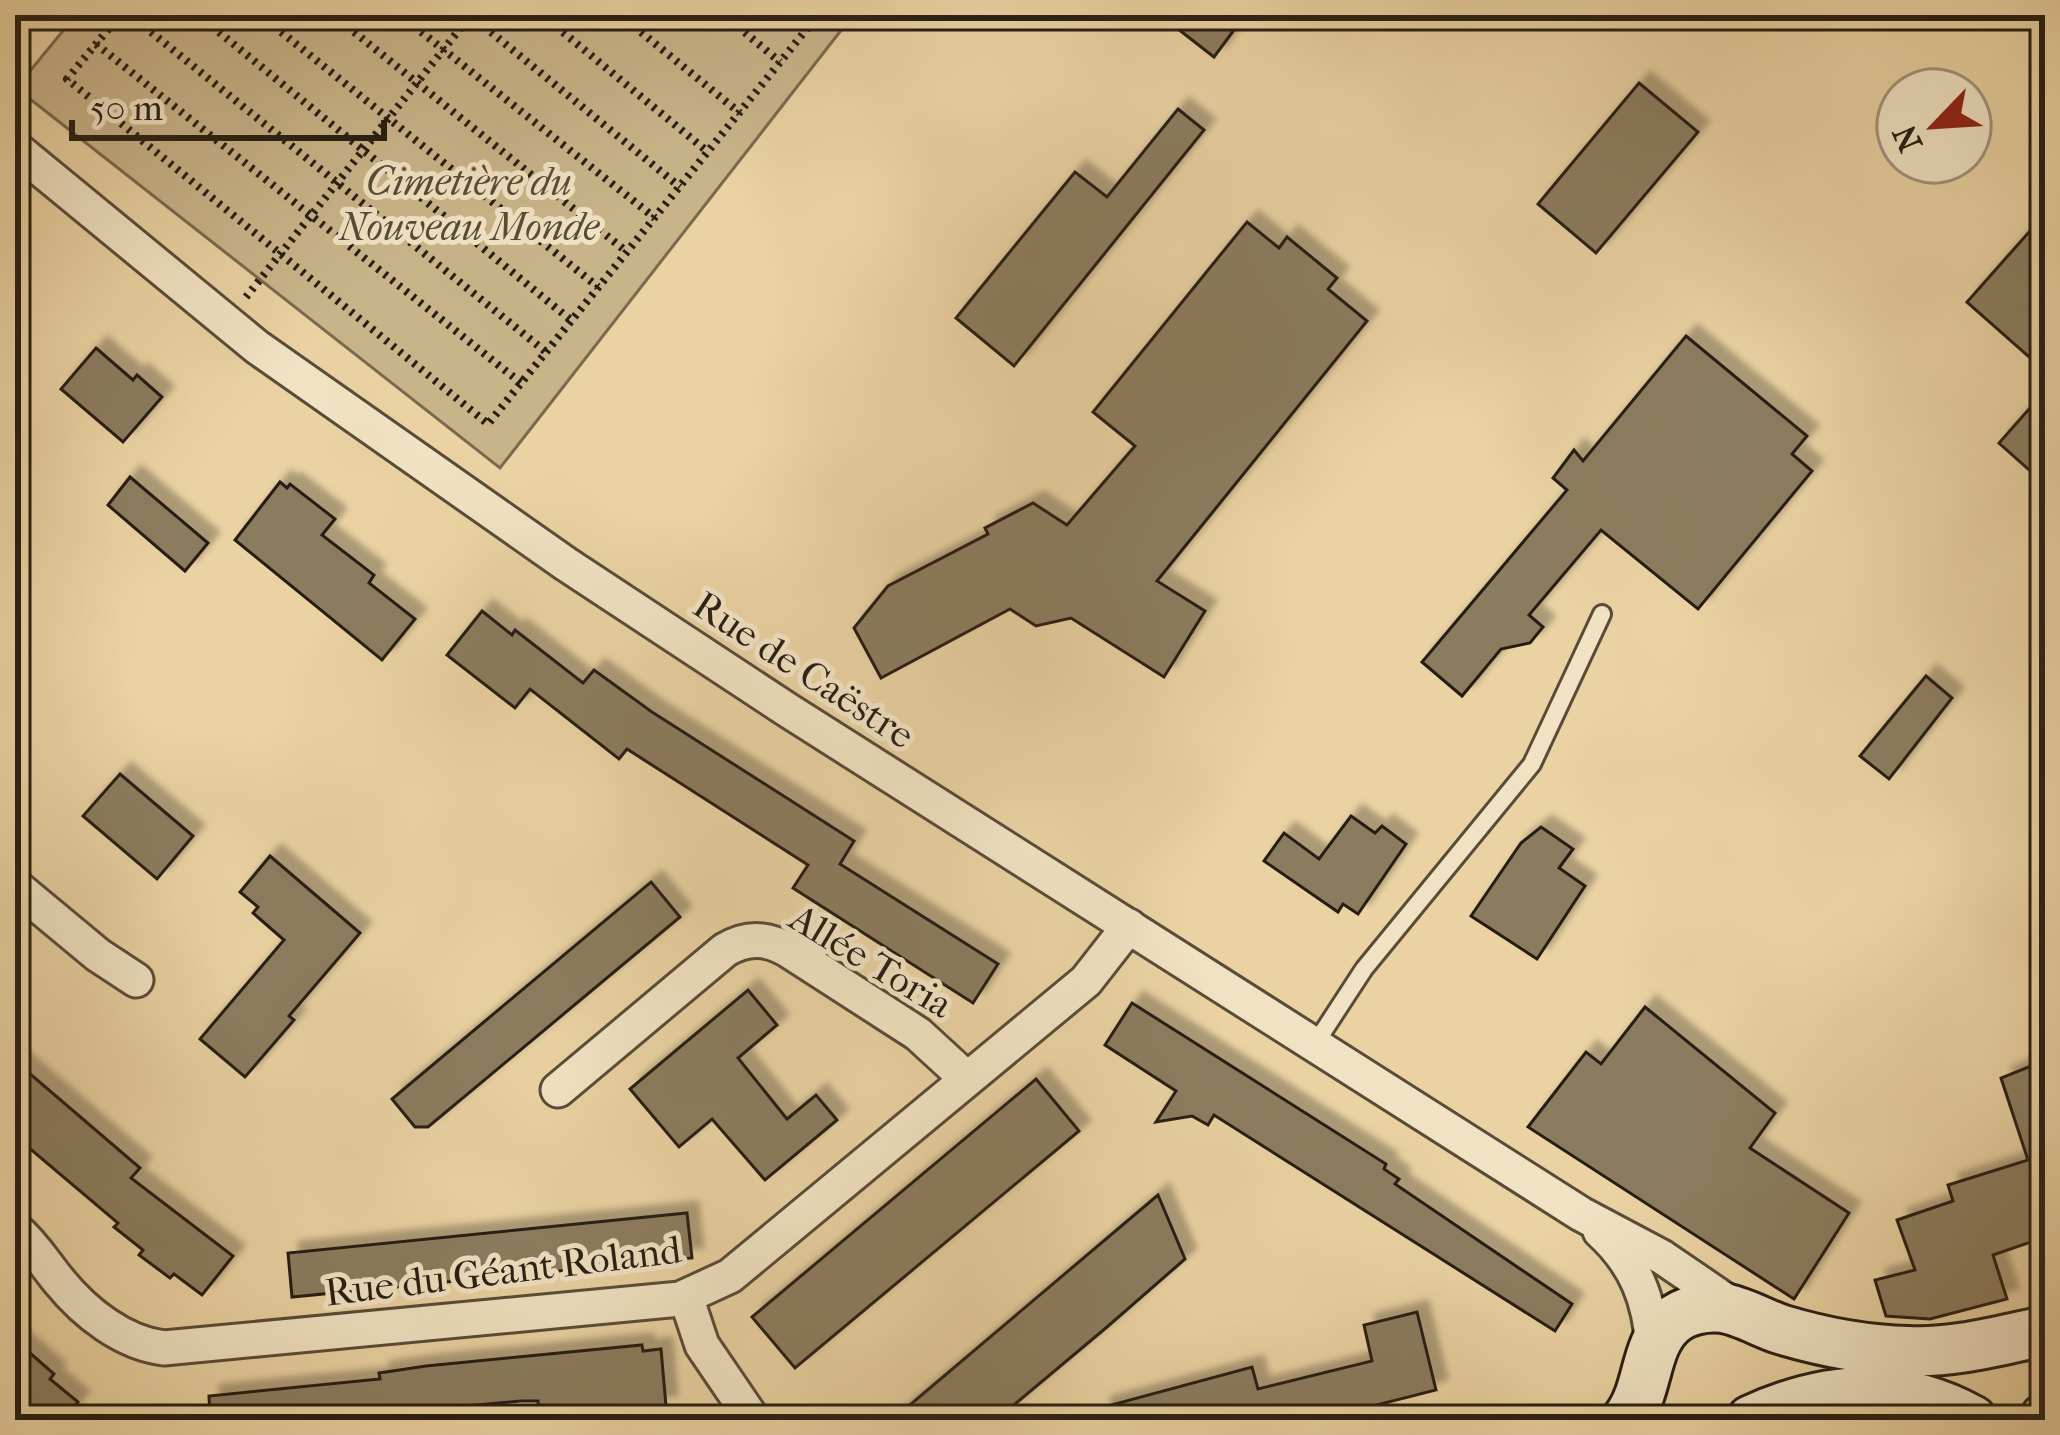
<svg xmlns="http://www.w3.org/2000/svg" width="2060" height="1435" viewBox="0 0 2060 1435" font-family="'IM FELL French Canon',serif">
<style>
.green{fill:#c9b48a;stroke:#786a4f;stroke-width:3}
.building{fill:#8c7c5e;stroke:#271f14;stroke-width:3;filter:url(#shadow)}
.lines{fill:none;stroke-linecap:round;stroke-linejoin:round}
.service-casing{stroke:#584c38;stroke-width:22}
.minor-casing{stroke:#584c38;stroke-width:39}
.secondary-casing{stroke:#271f14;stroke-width:54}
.path{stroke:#271f14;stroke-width:8;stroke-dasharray:3 6;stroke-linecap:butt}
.service{stroke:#f1e2c3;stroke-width:16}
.minor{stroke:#f1e2c3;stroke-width:33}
.secondary{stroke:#f1e2c3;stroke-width:48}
.labels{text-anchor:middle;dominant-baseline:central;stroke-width:10;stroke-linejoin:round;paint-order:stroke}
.park-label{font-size:39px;font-style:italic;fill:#584c37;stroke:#f1e2c3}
.street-label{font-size:39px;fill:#271f14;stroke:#f1e2c3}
</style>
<defs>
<filter id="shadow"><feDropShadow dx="11" dy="-11" stdDeviation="3" flood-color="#0004"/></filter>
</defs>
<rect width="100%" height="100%" fill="#ead2a2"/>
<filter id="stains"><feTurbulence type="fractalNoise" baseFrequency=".00167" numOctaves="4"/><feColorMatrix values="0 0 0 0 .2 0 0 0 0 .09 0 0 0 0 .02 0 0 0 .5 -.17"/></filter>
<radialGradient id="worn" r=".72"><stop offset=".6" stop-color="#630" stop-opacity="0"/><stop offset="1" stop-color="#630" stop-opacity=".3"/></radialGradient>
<polygon class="green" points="76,15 853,15 500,468 16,88"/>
<g class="building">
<polygon points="1160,15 1214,15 1234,30 1214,57"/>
<polygon points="1639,83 1698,132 1596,253 1538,204"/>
<polygon points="1178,109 1204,130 1014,366 956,318 1075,172 1107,197"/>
<polygon points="2045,214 2045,371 1967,302"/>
<polygon points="1247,222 1279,248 1287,237 1337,278 1328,289 1367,321 1157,581 1205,611 1164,677 1071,618 1036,626 1010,609 881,678 854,628 888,586 988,534 985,528 1033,503 1067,525 1135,446 1093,412"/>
<polygon points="1686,336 1807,436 1792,454 1812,471 1698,609 1601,530 1529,615 1543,627 1530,643 1501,649 1462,696 1422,662 1567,490 1553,478 1574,450 1583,461"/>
<polygon points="96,348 133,380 137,375 162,397 123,442 61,389"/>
<polygon points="2045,391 2045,484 1999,443"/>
<polygon points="130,477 208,543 185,571 108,505"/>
<polygon points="280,482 287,488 290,484 335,519 322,535 374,575 369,583 415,619 382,660 235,540"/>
<polygon points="482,611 512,635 515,630 583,683 594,670 652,712 854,841 840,864 998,964 973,1003 793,888 808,865 627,749 619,759 530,689 515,708 447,655"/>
<polygon points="1926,676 1952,698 1889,779 1860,756"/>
<polygon points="120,774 193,836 157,879 83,816"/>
<polygon points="1351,816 1375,833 1382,826 1406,844 1358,914 1343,904 1338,912 1264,861 1284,833 1319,859"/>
<polygon points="1541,827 1573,849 1559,868 1585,886 1537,959 1471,916 1521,843"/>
<polygon points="270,856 360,933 289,1016 294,1020 245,1077 200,1039 284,940 253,913 258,907 240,892"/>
<polygon points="651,882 680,917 428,1127 415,1127 392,1099"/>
<polygon points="748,990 777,1025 738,1058 787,1119 816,1095 837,1120 765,1180 712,1119 679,1147 630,1089"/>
<polygon points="1132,1003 1386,1164 1384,1169 1399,1179 1395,1184 1572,1304 1555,1331 1214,1115 1208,1125 1192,1116 1156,1122 1176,1091 1105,1045"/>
<polygon points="1645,1007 1775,1113 1750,1148 1849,1213 1794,1299 1528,1127 1586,1052 1601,1064"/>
<polygon points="15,1061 140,1168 131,1178 233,1256 202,1295 174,1274 170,1278 139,1255 143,1250 114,1227 118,1223 15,1136"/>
<polygon points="2031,1066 2045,1106 2045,1237 1993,1255 2007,1299 1930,1319 1886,1316 1875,1280 1915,1270 1897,1220 1953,1201 1948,1185 2028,1160 2001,1078"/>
<polygon points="1036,1079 1079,1131 795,1368 752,1317"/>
<polygon points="1158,1195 1185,1259 1107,1327 996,1420 892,1420"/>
<polygon points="687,1213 692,1258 292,1297 288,1253"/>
<polygon points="1417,1312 1436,1390 1333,1416 1334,1420 1102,1420 1100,1408 1252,1367 1258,1389 1372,1361 1364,1325"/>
<polygon points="15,1340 54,1374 50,1379 78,1402 63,1420 15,1420"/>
<polygon points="642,1345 643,1351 661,1349 666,1406 539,1417 538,1401 521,1401 430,1409 430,1412 384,1420 210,1420 209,1396 380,1379 379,1373 426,1366"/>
</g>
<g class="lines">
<defs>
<polyline id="service" points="1315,1044 1364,969 1532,764 1602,614"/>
<g id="minor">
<polyline points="15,148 257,347 566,564 786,709 1581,1214 1662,1257 1738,1309"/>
<polyline points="15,886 98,955 136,980"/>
<path d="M558,1090L725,950C748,936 769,938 791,952L918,1034L967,1079"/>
<path d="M15,1229C34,1245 44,1263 59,1281C85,1313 123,1343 164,1348L680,1299L730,1276L1086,981L1129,926"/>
<path d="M1600,1231C1636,1264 1650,1300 1653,1349"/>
<polyline points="686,1297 702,1345 753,1420"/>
</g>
<g id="secondary">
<path d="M1626,1420C1650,1390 1643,1347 1671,1322C1685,1310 1705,1306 1723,1308C1743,1311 1763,1324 1783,1330C1823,1342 1867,1350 1909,1351C1956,1353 2000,1340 2045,1331"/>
<path d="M1751,1420C1825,1386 1899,1379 1972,1420"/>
<polyline points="2044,1420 2045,1418"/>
</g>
</defs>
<use href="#service" class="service-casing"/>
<use href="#minor" class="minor-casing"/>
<use href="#secondary" class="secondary-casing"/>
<g class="path">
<polyline points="120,15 67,79 488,424 818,15"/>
<polyline points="130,15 546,352"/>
<polyline points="198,15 572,321"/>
<polyline points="260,15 598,287"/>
<polyline points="333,15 627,252"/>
<polyline points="400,15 655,218"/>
<polyline points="470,15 680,187"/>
<polyline points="542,15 708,152"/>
<polyline points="620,15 740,113"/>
<polyline points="724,15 780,62"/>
<polyline points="790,15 807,29"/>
<polyline points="96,44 521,383"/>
<polyline points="246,297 471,15"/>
</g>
<use href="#service" class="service"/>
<use href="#minor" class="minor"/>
<use href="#secondary" class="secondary"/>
</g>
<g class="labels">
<g class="park-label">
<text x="469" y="182">Cimetière du<tspan x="469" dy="45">Nouveau Monde</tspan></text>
</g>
<g class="street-label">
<text transform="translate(804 670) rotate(33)">Rue de Caëstre</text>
<text transform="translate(871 961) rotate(31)">Allée Toria</text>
<text transform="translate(503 1271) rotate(-7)">Rue du Géant Roland</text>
</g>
</g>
<rect width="2060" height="1435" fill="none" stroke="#ead2a2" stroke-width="60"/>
<rect x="18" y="18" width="2024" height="1399" fill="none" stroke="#271f14" stroke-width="6"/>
<rect x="30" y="30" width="2000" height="1375" fill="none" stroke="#271f14" stroke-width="3"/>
<g transform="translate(1934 126) rotate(245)"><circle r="57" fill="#f1e2c3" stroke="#a0947d" stroke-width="3"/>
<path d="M0-9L21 45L0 30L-21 45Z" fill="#8f2418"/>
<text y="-18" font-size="33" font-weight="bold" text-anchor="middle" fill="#271f14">N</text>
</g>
<path d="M72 120v18h312v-18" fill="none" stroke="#271f14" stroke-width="6"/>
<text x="90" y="120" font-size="36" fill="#271f14" stroke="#f1e2c3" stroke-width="9" paint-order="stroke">50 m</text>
<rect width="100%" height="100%" filter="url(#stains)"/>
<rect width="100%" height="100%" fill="url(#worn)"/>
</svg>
